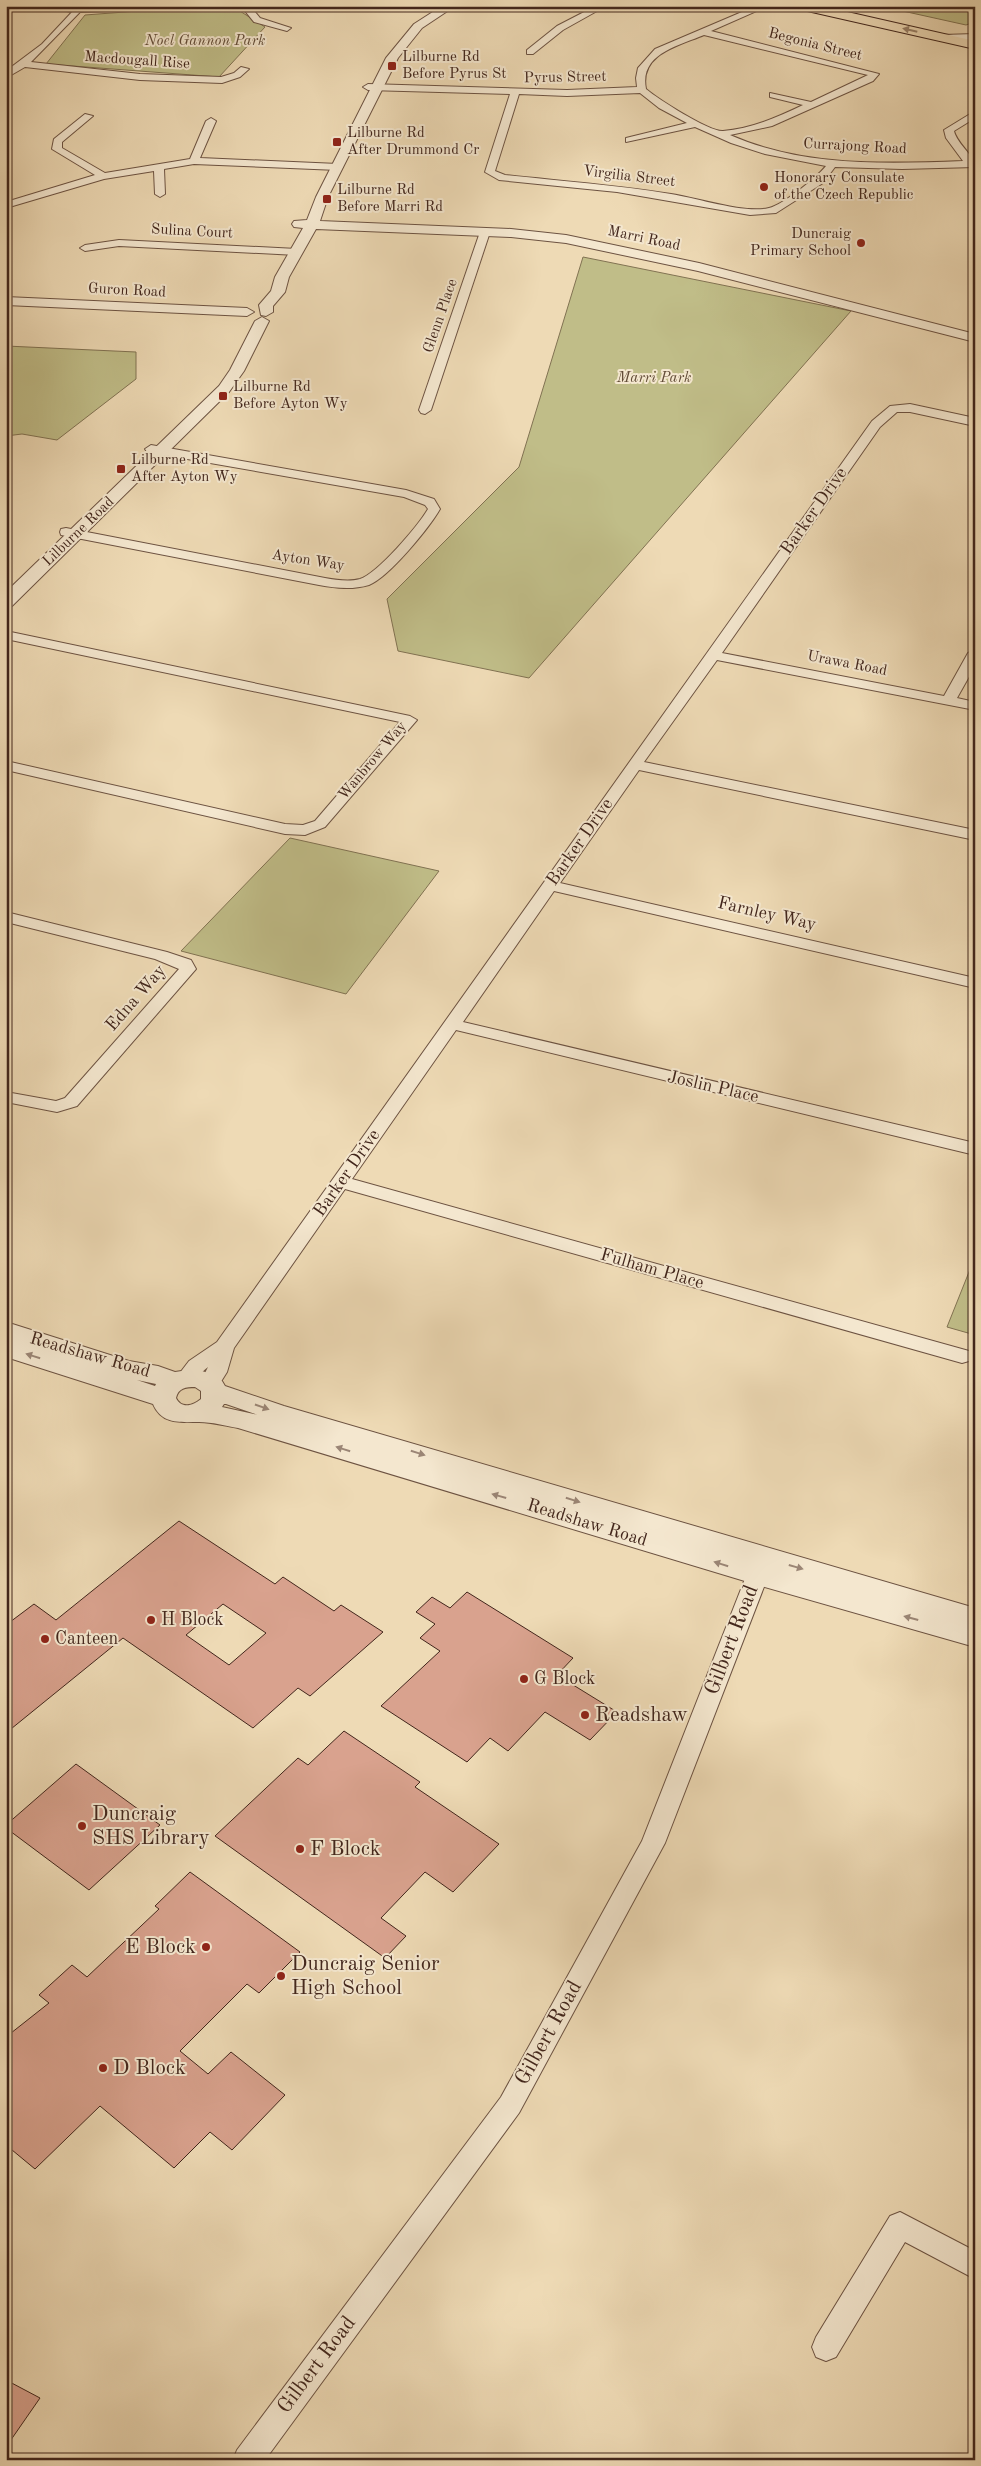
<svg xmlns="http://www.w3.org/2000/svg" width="981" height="2466" viewBox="0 0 981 2466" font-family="'Old Standard TT',serif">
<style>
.green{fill:#c0bd88;stroke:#817252}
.building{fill:#d9a28e;stroke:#42261c;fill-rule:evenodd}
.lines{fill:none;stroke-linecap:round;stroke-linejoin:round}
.minor-casing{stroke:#6d5342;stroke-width:2}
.tertiary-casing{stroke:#6d5342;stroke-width:2}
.primary-casing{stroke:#42261c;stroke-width:2}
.minor{fill:#f4e7cf;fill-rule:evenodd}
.tertiary{fill:#f4e7cf;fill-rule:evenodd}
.primary{fill:#eedab5;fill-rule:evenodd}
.oneway{fill:#988068}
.oneway2{fill:#9b8676}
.poi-dot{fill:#8f2418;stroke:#f4e7cf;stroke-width:2}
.labels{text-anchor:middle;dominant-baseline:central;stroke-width:4;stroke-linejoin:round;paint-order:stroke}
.far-park-label{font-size:15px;font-style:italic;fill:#624c37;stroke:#f4e7cf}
.far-street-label{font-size:15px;fill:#42261c;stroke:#f4e7cf}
.far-poi-label{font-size:15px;fill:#42261c;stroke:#f4e7cf;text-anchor:start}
.street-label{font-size:18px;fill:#42261c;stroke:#f4e7cf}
.poi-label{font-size:18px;fill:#42261c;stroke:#f4e7cf;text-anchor:start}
.near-street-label{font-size:21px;fill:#42261c;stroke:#f4e7cf}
.near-poi-label{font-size:21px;fill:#42261c;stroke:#f4e7cf;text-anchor:start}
</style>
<rect width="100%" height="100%" fill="#eedab5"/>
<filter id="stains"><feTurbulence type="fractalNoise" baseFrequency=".004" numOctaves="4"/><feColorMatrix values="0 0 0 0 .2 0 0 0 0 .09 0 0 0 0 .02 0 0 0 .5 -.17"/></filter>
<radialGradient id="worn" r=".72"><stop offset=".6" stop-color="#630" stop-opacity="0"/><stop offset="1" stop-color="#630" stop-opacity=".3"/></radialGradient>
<g class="green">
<polygon points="204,6 232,6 265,27 219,77 46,64 85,15"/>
<polygon points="880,6 975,6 975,22 966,25"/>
<polygon points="583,257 851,311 529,678 398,651 387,599 519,467"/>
<polygon points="6,346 136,352 136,379 57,440 22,434 6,436"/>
<polygon points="290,838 439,871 346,994 181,951"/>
<polygon points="975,1257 975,1335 947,1327"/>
</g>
<g class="building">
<path d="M179,1521L275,1584L283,1577L334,1611L341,1605L383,1632L310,1696L298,1688L253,1728L123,1638L6,1733V1625L34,1604L56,1620ZM223,1604L266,1633L229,1665L186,1635Z"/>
<polygon points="467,1592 573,1658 557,1675 617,1712 590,1740 545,1712 508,1751 490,1738 467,1762 381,1706 440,1651 420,1638 435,1624 416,1612 432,1597 450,1608"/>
<polygon points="344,1731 420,1782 415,1787 499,1844 453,1892 425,1872 381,1918 406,1936 385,1958 215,1836 298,1758 308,1765"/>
<polygon points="76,1764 160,1825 89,1890 6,1828 6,1825"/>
<polygon points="190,1872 300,1952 259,1993 247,1984 180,2051 208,2074 231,2052 285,2095 232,2150 210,2132 174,2168 100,2106 35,2169 6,2145 6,2037 49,2003 39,1995 72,1965 87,1977 159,1909 155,1906"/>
<polygon points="6,2380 40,2398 6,2447"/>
</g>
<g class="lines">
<defs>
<g id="minor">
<polygon points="39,6 169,6 165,9 80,12 31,62 140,74 221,77 234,73 241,67 249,69 240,77 222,83 140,80 25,67 6,78 6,71 42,44 72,12"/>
<polygon points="241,6 250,6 260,18 291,28 287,31 254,22"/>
<polygon points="584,6 593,6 597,11 563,30 533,54 527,54 527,50 557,26 588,10"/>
<path d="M756,6H768L711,31L879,74L873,81L772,126L730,135C803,167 885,164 963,161L946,138L944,130L975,111V118L954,131C957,144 975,156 975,167L902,169L835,167L823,183L776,213L750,215L617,192L499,180L485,172L510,94L368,90L363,87L368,84L567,90L637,87L636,78L638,68L655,49ZM704,35L868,75L811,102L770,93V97L803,105C778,117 751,129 723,131C709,132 658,99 646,89C639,54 678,46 704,35ZM640,93L659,108L687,123L626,138V142L695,127L731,143L765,154L826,166C816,178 783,205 769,208C745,214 697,198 671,194C616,185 561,181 505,175L495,171L519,94L567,96Z"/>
<polygon points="85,114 93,116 62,142 62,148 105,173 190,159 206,121 211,118 216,121 200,158 338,164 343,167 338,170 194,164 164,169 165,194 160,197 155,194 154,171 104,179 6,208 6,202 95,175 52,149 54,139"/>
<polygon points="485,229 490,232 431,410 425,414 421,413 419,410 480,232"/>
<polygon points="119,240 297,249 302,252 297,255 119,246 85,251 80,248 85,245"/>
<path d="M910,404L975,418V426L910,412H897L880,427L722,653L944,696L968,653L975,649V666L957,698L975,702V710L717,660L644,762L975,830V840L639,770L560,883L975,978V988L554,891L463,1022L975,1143V1155L456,1030L352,1179L969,1351L972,1356L969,1361L962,1363L345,1189L234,1348L227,1372L217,1388L210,1390L203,1388L200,1383L208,1367C197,1375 194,1387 179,1383L176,1378L189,1361L217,1342L872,421L890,406Z"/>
<path d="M151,445L406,490L434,499L440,509C429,528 389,577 369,585C352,590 336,588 319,585L61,535L60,532L61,529L66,528L325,578C336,580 349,582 360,579C378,573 418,526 428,509L425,505L404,497L147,452L145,449Z"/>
<polygon points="6,631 410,716 417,720 325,827 305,835 285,834 6,770 6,761 285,824 303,825 315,821 400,722 6,639"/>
<polygon points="6,912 167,952 191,960 196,969 77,1106 57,1112 6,1102 6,1092 56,1101 65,1098 179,969 155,959 6,922"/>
<polygon points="763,1553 771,1555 774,1561 665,1843 519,2113 265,2460 233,2460 237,2450 501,2097 642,1841 752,1561 755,1555"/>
<polygon points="900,2212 975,2251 975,2279 905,2242 836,2357 826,2361 816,2357 812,2347 816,2337 890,2216"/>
</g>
<g id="tertiary">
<polygon points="442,6 455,6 422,28 398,58 328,197 320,221 511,229 566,235 699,263 975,334 975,342 698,271 566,243 511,237 316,229 289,277 285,292 273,306 273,312 266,316 261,315 259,305 271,291 275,277 303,228 294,227 292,224 294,221 307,220 316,197 386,58 414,24"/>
<polygon points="975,34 975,40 942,41 936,38 942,35"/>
<polygon points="6,297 247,308 254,312 247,316 6,305"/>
<polygon points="262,317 269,321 244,371 229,392 12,606 6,607 6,592 219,386 230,370 255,321"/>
<path d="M6,1322L129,1361L158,1366L175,1372L195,1369L212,1374L222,1381L225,1386L284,1406L975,1608V1647L758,1585L238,1428C226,1426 212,1422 199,1422C181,1422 162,1425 153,1404L6,1357V1339L23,1344L6,1339ZM137,1380L156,1384L155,1386ZM195,1387L201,1391V1399C193,1406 181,1409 176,1398C178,1388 186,1387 195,1387ZM224,1404H226L258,1415L222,1407Z"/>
</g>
<polygon id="primary" points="797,6 821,6 975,41 975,49 803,10"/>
</defs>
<use href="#minor" class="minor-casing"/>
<use href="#tertiary" class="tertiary-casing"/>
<use href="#primary" class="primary-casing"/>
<use href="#minor" class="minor"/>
<use href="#tertiary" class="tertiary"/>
<use href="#primary" class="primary"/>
</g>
<defs><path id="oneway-solid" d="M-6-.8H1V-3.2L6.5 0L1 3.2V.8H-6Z" transform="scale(1.25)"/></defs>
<use class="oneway" href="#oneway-solid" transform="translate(910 30) rotate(-167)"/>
<g class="oneway2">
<use href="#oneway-solid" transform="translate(33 1356) rotate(-163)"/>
<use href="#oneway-solid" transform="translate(262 1407) rotate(19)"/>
<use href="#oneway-solid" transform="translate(343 1449) rotate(-163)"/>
<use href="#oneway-solid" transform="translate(418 1453) rotate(17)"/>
<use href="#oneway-solid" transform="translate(499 1496) rotate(-164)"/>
<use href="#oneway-solid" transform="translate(573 1500) rotate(17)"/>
<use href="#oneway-solid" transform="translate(721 1564) rotate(-163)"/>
<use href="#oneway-solid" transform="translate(796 1567) rotate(16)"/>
<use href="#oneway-solid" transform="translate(911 1618) rotate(-165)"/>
</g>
<g class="poi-dot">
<rect x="387" y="61" width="10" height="10" rx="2.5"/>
<rect x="332" y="137" width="10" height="10" rx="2.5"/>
<circle cx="764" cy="187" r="5"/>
<rect x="322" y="194" width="10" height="10" rx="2.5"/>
<circle cx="861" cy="243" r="5"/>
<rect x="218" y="391" width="10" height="10" rx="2.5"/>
<rect x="116" y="464" width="10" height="10" rx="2.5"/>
<circle cx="151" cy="1620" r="5"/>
<circle cx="45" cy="1639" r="5"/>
<circle cx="524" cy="1679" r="5"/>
<circle cx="585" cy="1715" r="5"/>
<circle cx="82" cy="1826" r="5"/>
<circle cx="300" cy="1849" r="5"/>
<circle cx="206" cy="1947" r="5"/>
<circle cx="281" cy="1976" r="5"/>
<circle cx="103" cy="2068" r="5"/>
</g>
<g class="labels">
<g class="far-park-label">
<text x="205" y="41">Noel Gannon Park</text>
<text x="654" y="378">Marri Park</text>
</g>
<g class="far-street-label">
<text transform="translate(815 45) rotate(14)">Begonia Street</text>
<text transform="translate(137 61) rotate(4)">Macdougall Rise</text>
<text transform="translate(565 78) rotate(-1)">Pyrus Street</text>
<text transform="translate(855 147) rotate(3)">Currajong Road</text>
<text transform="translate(629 177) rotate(7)">Virgilia Street</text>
<text transform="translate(192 232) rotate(3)">Sulina Court</text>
<text transform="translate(644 239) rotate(12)">Marri Road</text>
<text transform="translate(127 291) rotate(3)">Guron Road</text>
<text transform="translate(441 316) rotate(-71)">Glenn Place</text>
<text transform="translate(79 532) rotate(-44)">Lilburne Road</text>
<text transform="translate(308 561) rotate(9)">Ayton Way</text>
<text transform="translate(847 664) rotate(11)">Urawa Road</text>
<text transform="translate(373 761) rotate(-50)">Wanbrow Way</text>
</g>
<g class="far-poi-label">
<text x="402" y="57">Lilburne Rd<tspan x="402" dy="17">Before Pyrus St</tspan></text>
<text x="347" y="133">Lilburne Rd<tspan x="347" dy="17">After Drummond Cr</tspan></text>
<text x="774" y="178">Honorary Consulate<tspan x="774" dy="17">of the Czech Republic</tspan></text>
<text x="337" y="190">Lilburne Rd<tspan x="337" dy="17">Before Marri Rd</tspan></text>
<text x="851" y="234" text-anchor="end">Duncraig<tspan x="851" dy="17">Primary School</tspan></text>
<text x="233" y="387">Lilburne Rd<tspan x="233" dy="17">Before Ayton Wy</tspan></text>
<text x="131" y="460">Lilburne Rd<tspan x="131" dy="17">After Ayton Wy</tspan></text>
</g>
<g class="street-label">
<text transform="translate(814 511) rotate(-55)">Barker Drive</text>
<text transform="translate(580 842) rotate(-55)">Barker Drive</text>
<text transform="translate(767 914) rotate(13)">Farnley Way</text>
<text transform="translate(136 998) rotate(-49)">Edna Way</text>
<text transform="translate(713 1087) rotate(13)">Joslin Place</text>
<text transform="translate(347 1173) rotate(-55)">Barker Drive</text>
<text transform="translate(652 1269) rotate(16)">Fulham Place</text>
<text transform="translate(90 1355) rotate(16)">Readshaw Road</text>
<text transform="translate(587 1523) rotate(17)">Readshaw Road</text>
</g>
<g class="poi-label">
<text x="161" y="1620">H Block</text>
<text x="55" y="1639">Canteen</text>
<text x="534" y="1679">G Block</text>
</g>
<g class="near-street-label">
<text transform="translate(732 1640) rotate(-69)">Gilbert Road</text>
<text transform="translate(549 2033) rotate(-61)">Gilbert Road</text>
<text transform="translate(317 2365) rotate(-53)">Gilbert Road</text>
</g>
<g class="near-poi-label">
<text x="595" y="1715">Readshaw</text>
<text x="92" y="1814">Duncraig<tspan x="92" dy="24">SHS Library</tspan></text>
<text x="310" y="1849">F Block</text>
<text x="196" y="1947" text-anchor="end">E Block</text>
<text x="291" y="1964">Duncraig Senior<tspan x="291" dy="24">High School</tspan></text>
<text x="113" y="2068">D Block</text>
</g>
</g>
<rect width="981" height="2466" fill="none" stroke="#eedab5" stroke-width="25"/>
<rect x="8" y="8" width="966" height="2451" fill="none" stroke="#42261c" stroke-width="2.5"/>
<rect x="12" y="12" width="956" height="2441" fill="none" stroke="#42261c"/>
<rect width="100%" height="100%" filter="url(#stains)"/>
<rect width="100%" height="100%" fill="url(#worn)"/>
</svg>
